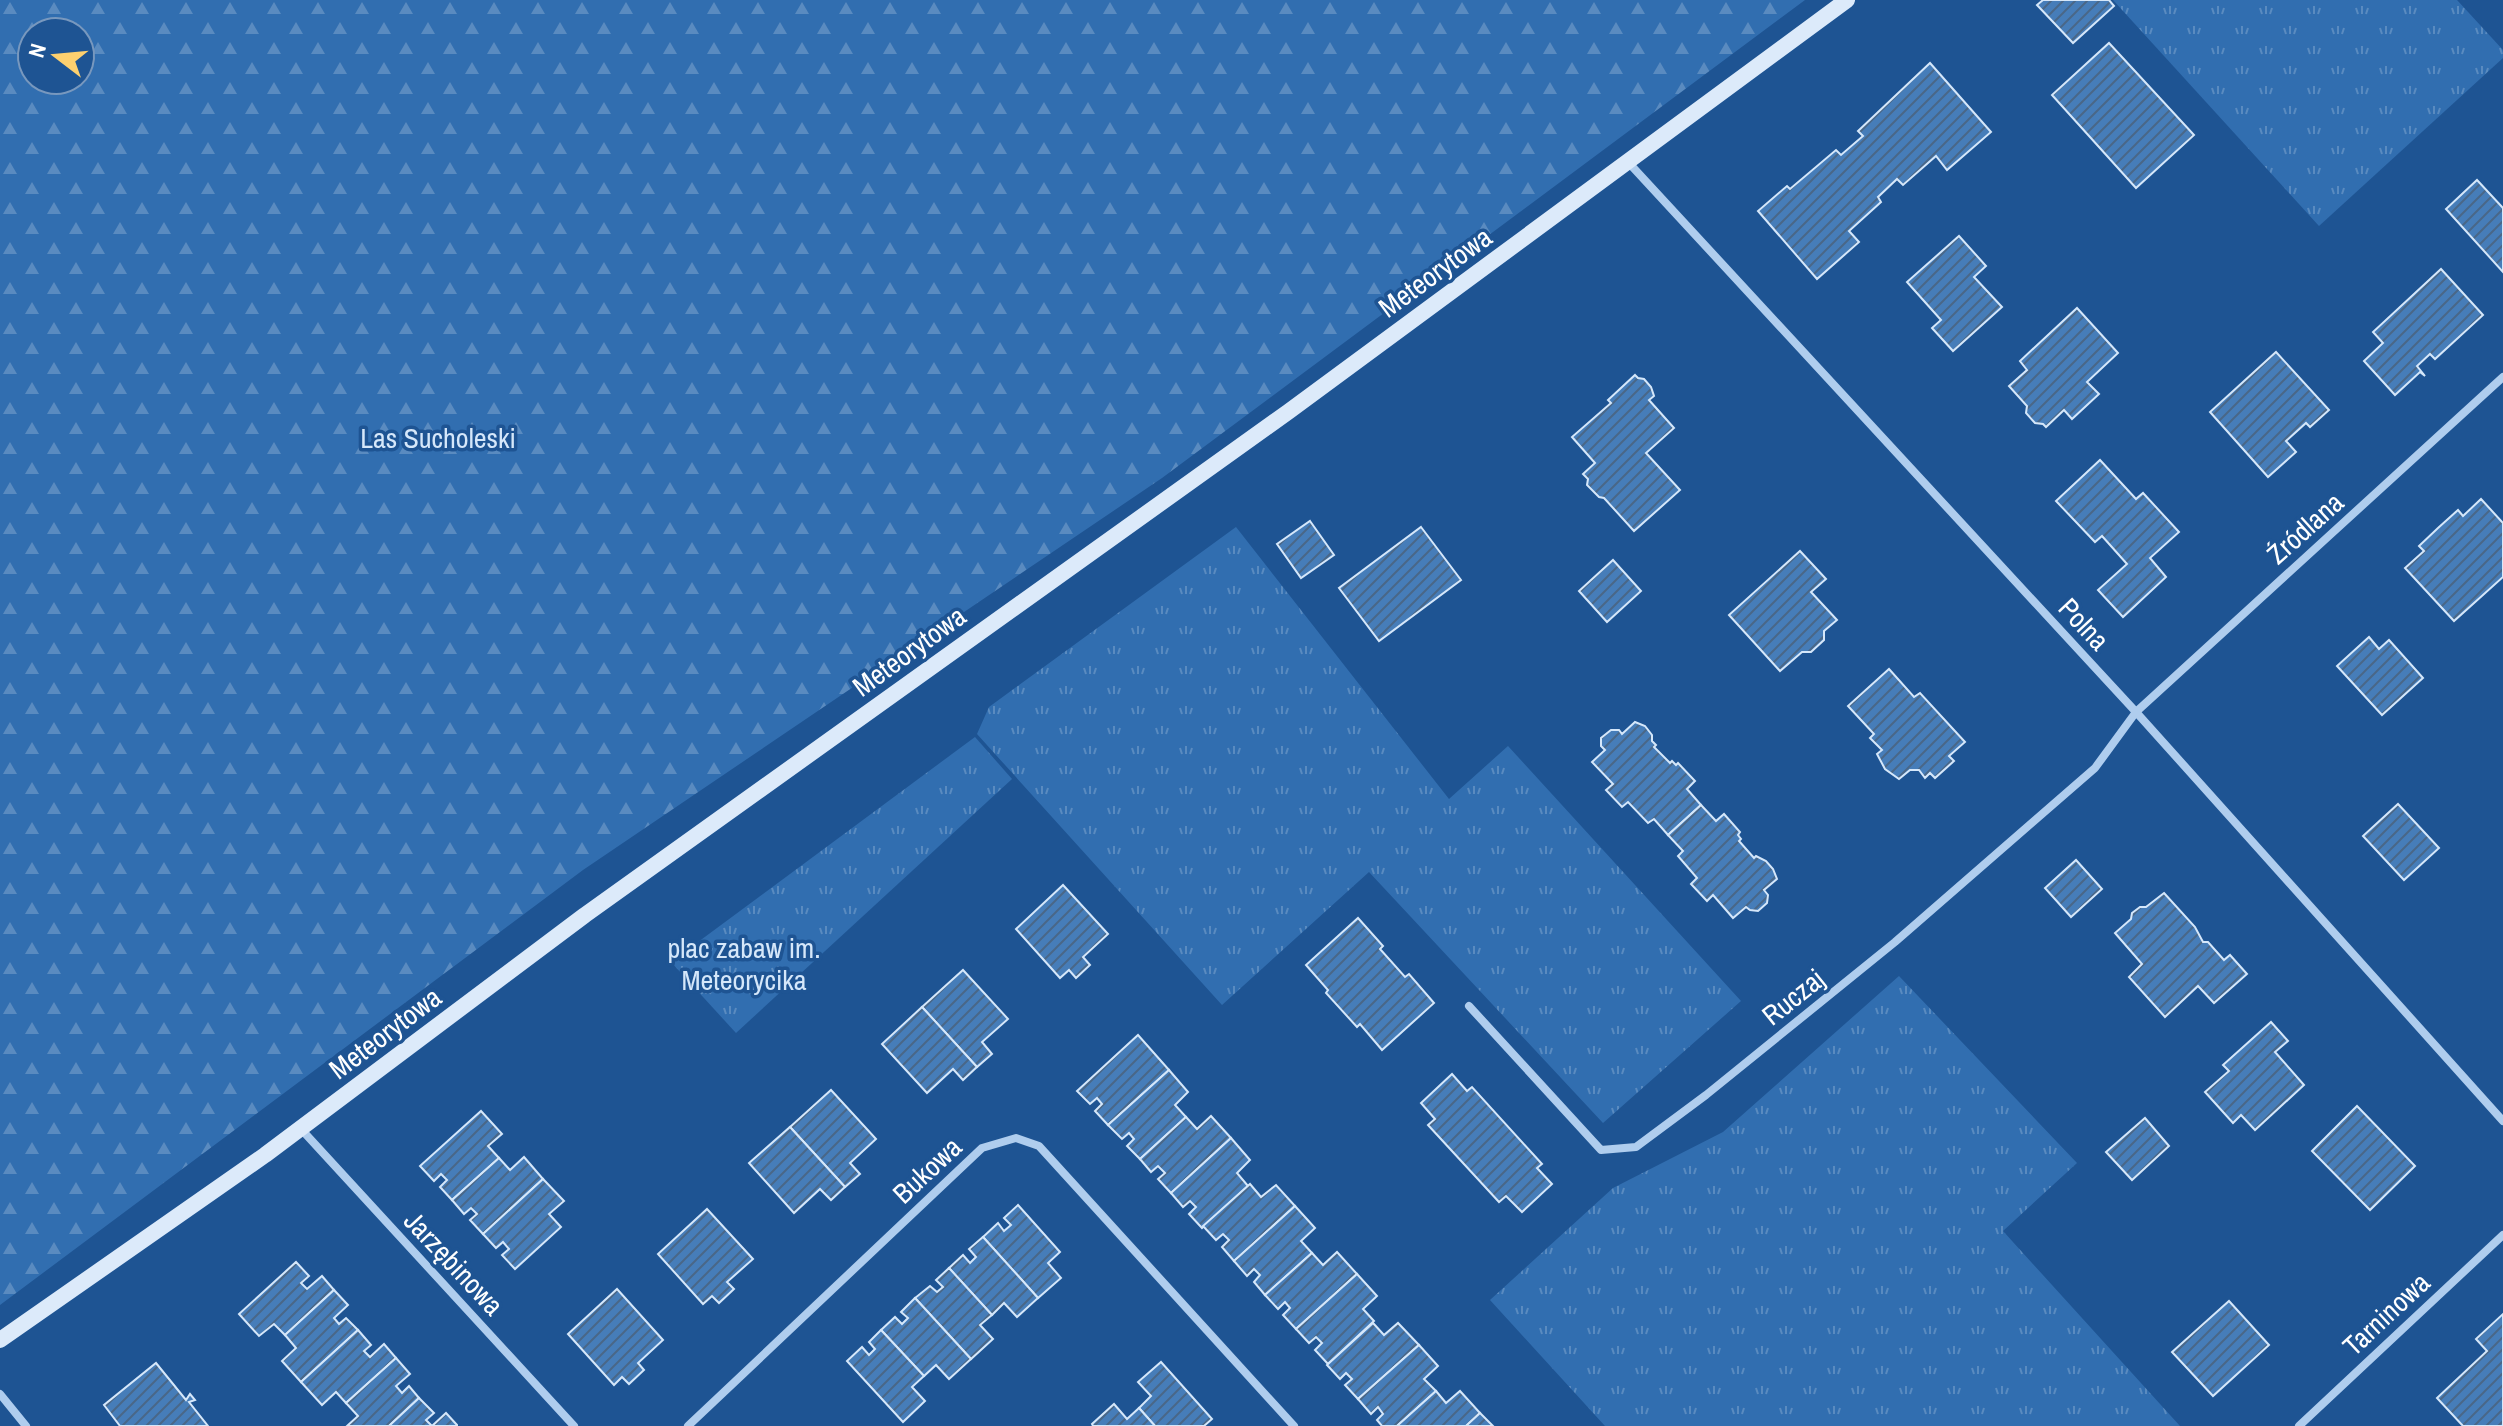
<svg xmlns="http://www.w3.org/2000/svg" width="2503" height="1426" viewBox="0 0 2503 1426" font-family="'Archivo Narrow',sans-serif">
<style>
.grass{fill:url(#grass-tufts)}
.forest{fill:url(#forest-firs);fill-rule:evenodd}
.building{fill:url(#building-hatch);stroke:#d5e7fa;stroke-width:2}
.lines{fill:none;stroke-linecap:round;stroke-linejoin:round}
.street{stroke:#afcdee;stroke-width:8}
.secondary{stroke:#dceafa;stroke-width:16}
.labels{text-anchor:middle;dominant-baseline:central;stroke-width:7;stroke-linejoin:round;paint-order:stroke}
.street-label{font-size:28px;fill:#fff;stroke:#1e5493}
.park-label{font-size:28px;fill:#d5e7fa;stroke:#1e5493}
</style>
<defs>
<pattern id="grass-tufts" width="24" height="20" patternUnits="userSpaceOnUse" patternTransform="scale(2)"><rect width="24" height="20" fill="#316eb0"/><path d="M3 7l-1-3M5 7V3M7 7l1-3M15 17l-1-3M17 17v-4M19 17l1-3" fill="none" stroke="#5a8bc0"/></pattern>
<pattern id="forest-firs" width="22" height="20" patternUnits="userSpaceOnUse" patternTransform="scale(2)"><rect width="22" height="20" fill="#316eb0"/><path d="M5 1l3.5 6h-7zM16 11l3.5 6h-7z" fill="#5a8bc0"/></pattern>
<pattern id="building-hatch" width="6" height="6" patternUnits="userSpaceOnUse" patternTransform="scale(2)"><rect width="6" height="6" fill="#467db9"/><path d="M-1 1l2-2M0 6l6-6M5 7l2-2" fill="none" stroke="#496788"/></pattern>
</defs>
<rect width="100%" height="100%" fill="#1e5493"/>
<g class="grass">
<polygon points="2113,0 2457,0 2503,50 2503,58 2319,226"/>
<polygon points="1236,527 1449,799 1508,746 1741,1001 1603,1123 1369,872 1222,1005 977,734 989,707"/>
<polygon points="975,737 1012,779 736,1033 671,962"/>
<polygon points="1899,976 2077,1163 2003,1231 2180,1426 1605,1426 1490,1300 1613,1188 1723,1132"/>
</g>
<path class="forest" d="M0,0H1805L1162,478L583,870L0,1305ZM32,32H80V80H32Z"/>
<g class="building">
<polygon points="2043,0 2109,0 2114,6 2073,43 2037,5"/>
<polygon points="2109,43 2194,135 2136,188 2052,95"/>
<polygon points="1930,63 1991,132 1947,170 1936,156 1903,185 1897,179 1878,197 1881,202 1849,231 1859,242 1817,279 1758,211 1787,186 1790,189 1836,150 1841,155 1863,136 1858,131"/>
<polygon points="2477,180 2503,208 2503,272 2446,209"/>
<polygon points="1959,236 1986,266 1974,277 2002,307 1953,351 1932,328 1941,320 1907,282"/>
<polygon points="2441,269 2483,315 2435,359 2430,354 2417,366 2425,376 2420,372 2395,395 2364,361 2383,343 2373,332"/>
<polygon points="2077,308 2118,353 2087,382 2099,394 2072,419 2064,410 2046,427 2043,424 2035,423 2026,413 2027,406 2009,386 2027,370 2020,361"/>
<polygon points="2276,352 2329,410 2310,427 2306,423 2286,441 2296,452 2268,477 2210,412"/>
<polygon points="1635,375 1638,378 1644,379 1651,387 1654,396 1649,400 1674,428 1646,453 1680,490 1634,531 1604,498 1599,497 1587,485 1588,479 1583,474 1595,463 1572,437 1611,403 1608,400"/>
<polygon points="2100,460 2136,499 2143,493 2179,532 2150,558 2166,577 2123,617 2098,590 2127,564 2102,536 2095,542 2056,501"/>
<polygon points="2481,499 2503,523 2503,577 2454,621 2405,568 2424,551 2419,546 2438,528 2458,510 2463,516"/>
<polygon points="1310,521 1334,555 1301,578 1277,544"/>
<polygon points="1421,527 1461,580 1379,641 1339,588"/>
<polygon points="1800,551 1826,579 1811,592 1837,620 1824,631 1824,640 1811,652 1802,652 1780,671 1729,615"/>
<polygon points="1613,560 1641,591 1607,622 1579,591"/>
<polygon points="2369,637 2379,649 2389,640 2423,678 2382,715 2337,666"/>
<polygon points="1889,669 1914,697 1920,693 1965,742 1949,756 1954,761 1935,778 1930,773 1925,778 1919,770 1910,770 1899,779 1885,769 1877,754 1882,750 1870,738 1874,734 1848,706"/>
<polygon points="1635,722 1645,726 1652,735 1652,741 1656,745 1654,747 1670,763 1672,761 1676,765 1678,763 1695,781 1687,789 1701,805 1668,835 1654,819 1648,823 1628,802 1622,807 1606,790 1613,784 1592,762 1605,750 1601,746 1601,738 1611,730 1619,730 1622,734"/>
<polygon points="2398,804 2439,848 2404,880 2363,836"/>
<polygon points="1701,805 1716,821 1724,814 1740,832 1738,835 1741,839 1739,841 1754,858 1756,856 1766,861 1773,869 1777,879 1764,890 1768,895 1767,903 1758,911 1750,910 1746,907 1733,918 1713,895 1707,901 1691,884 1697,878 1678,856 1683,851 1668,835"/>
<polygon points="2076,860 2102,889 2071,917 2045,888"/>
<polygon points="1063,885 1108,934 1083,957 1090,965 1076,978 1069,970 1060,978 1016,929"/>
<polygon points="2164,893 2195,927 2203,942 2208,942 2224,960 2230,955 2247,974 2214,1003 2198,986 2165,1017 2129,977 2142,964 2115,933 2131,919 2132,913 2140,907 2146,907"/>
<polygon points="1358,918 1383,946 1380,949 1405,977 1409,974 1434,1003 1382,1050 1360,1024 1357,1027 1326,993 1328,990 1306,965"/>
<polygon points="963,970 1008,1019 982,1042 992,1054 977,1067 922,1007"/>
<polygon points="922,1007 977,1067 963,1080 953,1069 927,1093 882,1044"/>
<polygon points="2271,1022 2288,1041 2275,1052 2304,1085 2255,1130 2241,1115 2233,1123 2205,1092 2229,1071 2223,1065"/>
<polygon points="1138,1035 1169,1070 1108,1125 1095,1111 1102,1104 1097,1098 1090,1104 1077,1091"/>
<polygon points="1169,1070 1188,1092 1175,1105 1186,1117 1140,1159 1127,1146 1134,1139 1129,1133 1122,1139 1108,1125"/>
<polygon points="1452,1074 1467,1091 1472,1087 1542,1164 1537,1168 1552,1184 1522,1212 1506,1196 1499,1202 1428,1125 1435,1119 1421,1103"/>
<polygon points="831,1090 876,1139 850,1163 860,1174 845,1187 790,1127"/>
<polygon points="2357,1106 2415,1166 2370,1210 2312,1151"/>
<polygon points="481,1111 502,1134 488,1146 499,1158 452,1200 440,1187 447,1180 441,1174 434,1181 420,1166"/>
<polygon points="1211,1116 1231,1138 1171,1193 1158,1179 1165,1173 1158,1166 1151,1172 1140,1159 1186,1117 1197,1129"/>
<polygon points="2145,1118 2169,1146 2132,1180 2106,1152"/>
<polygon points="790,1127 845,1187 831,1200 820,1189 794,1213 749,1163"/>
<polygon points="1231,1138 1250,1160 1237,1173 1248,1186 1202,1228 1189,1214 1196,1207 1190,1201 1183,1207 1171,1193"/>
<polygon points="524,1157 543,1179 483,1234 470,1220 477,1214 471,1208 464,1214 452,1200 499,1158 510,1170"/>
<polygon points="543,1179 564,1201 549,1214 561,1227 515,1269 502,1255 509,1249 503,1242 496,1248 483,1234"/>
<polygon points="1250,1184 1261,1197 1276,1185 1295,1206 1234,1261 1222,1247 1229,1240 1223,1234 1216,1240 1203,1226"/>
<polygon points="1018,1205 1060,1252 1048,1263 1061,1278 1038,1298 983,1237 998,1223 1004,1231 1011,1225 1004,1218"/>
<polygon points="1295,1206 1315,1228 1301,1241 1312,1253 1265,1295 1254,1282 1260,1275 1254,1269 1247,1276 1234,1261"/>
<polygon points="707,1209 753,1259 727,1282 734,1289 719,1303 712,1296 703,1304 658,1254"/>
<polygon points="983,1237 1038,1298 1017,1317 1004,1303 992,1315 949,1268 963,1255 970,1263 976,1257 969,1249"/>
<polygon points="1337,1252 1357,1274 1296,1329 1283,1315 1290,1308 1285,1302 1278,1309 1265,1295 1312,1253 1323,1265"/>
<polygon points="296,1262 309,1276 301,1283 307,1289 322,1276 334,1290 285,1335 274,1324 259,1336 239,1314"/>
<polygon points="949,1268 992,1315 980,1325 993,1339 971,1359 915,1298 930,1286 937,1292 943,1287 936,1280"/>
<polygon points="1357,1274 1377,1296 1363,1309 1374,1321 1328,1364 1315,1350 1322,1343 1316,1337 1309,1343 1296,1329"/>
<polygon points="617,1289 663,1340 638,1363 644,1370 629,1384 622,1377 614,1385 568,1334"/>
<polygon points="334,1290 348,1305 334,1318 339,1324 346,1318 358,1330 301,1382 282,1361 296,1348 285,1335"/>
<polygon points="915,1298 971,1359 949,1379 936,1365 924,1376 881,1330 895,1317 902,1324 908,1318 901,1312"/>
<polygon points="2229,1301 2269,1345 2213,1396 2172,1352"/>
<polygon points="2503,1314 2503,1426 2463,1426 2437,1398 2487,1351 2476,1339"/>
<polygon points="1373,1323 1384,1335 1398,1323 1419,1345 1358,1399 1345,1385 1352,1379 1346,1373 1340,1379 1327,1365"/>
<polygon points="358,1330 371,1345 364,1351 370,1357 384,1344 396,1358 346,1403 336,1392 322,1405 301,1382"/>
<polygon points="881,1330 924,1376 912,1387 925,1401 903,1422 847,1361 862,1347 869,1355 875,1349 869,1342"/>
<polygon points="1419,1345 1438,1366 1424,1379 1436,1391 1397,1426 1382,1426 1377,1420 1383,1414 1378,1407 1371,1414 1358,1399"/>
<polygon points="396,1358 410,1374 396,1386 402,1393 409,1386 419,1398 389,1426 347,1426 358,1416 346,1403"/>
<polygon points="1161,1362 1212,1419 1204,1426 1155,1426 1139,1408 1151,1396 1138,1382"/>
<polygon points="156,1363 186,1400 190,1394 195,1400 189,1402 208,1426 120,1426 104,1405"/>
<polygon points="1436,1391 1446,1403 1460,1391 1480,1413 1466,1426 1397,1426"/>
<polygon points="419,1398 434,1413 426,1420 432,1426 446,1413 457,1425 457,1426 389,1426"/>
<polygon points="1114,1404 1127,1419 1139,1408 1155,1426 1093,1426 1092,1424"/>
<polygon points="1480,1413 1493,1426 1466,1426"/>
</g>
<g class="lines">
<g class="street">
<polyline points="1628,162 2136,712 2503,1121"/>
<polyline points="1469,1006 1601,1150 1636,1147 1706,1095 1895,942 2095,768 2136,712 2503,377"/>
<polyline points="301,1129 574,1426"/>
<polyline points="0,1394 26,1426"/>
<polyline points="688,1426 982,1148 1016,1138 1039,1146 1294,1426"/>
<polyline points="2299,1426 2503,1235"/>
</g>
<polyline class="secondary" points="0,1340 265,1155 585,915 1288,412 1847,0"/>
</g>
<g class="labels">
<g class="street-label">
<text transform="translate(1435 272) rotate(-36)">Meteorytowa</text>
<text transform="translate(2305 528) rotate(-42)">Źródlana</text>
<text transform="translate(2084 624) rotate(47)">Polna</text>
<text transform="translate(909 651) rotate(-36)">Meteorytowa</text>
<text transform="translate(1793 997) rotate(-39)">Ruczaj</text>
<text transform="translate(385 1033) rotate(-37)">Meteorytowa</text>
<text transform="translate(927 1170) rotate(-43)">Bukowa</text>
<text transform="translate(454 1263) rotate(47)">Jarzębinowa</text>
<text transform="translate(2386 1314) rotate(-43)">Tarninowa</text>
</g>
<g class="park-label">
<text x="438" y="438">Las Sucholeski</text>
<text x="744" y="948">plac zabaw im.<tspan x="744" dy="32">Meteorycika</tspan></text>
</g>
</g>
<g transform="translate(56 56) rotate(286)"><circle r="38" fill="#1e5493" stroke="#7898be" stroke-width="2"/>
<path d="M0-6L14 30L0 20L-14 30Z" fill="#fdd06f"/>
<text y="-12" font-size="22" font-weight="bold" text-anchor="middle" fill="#ffffff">N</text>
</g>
</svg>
